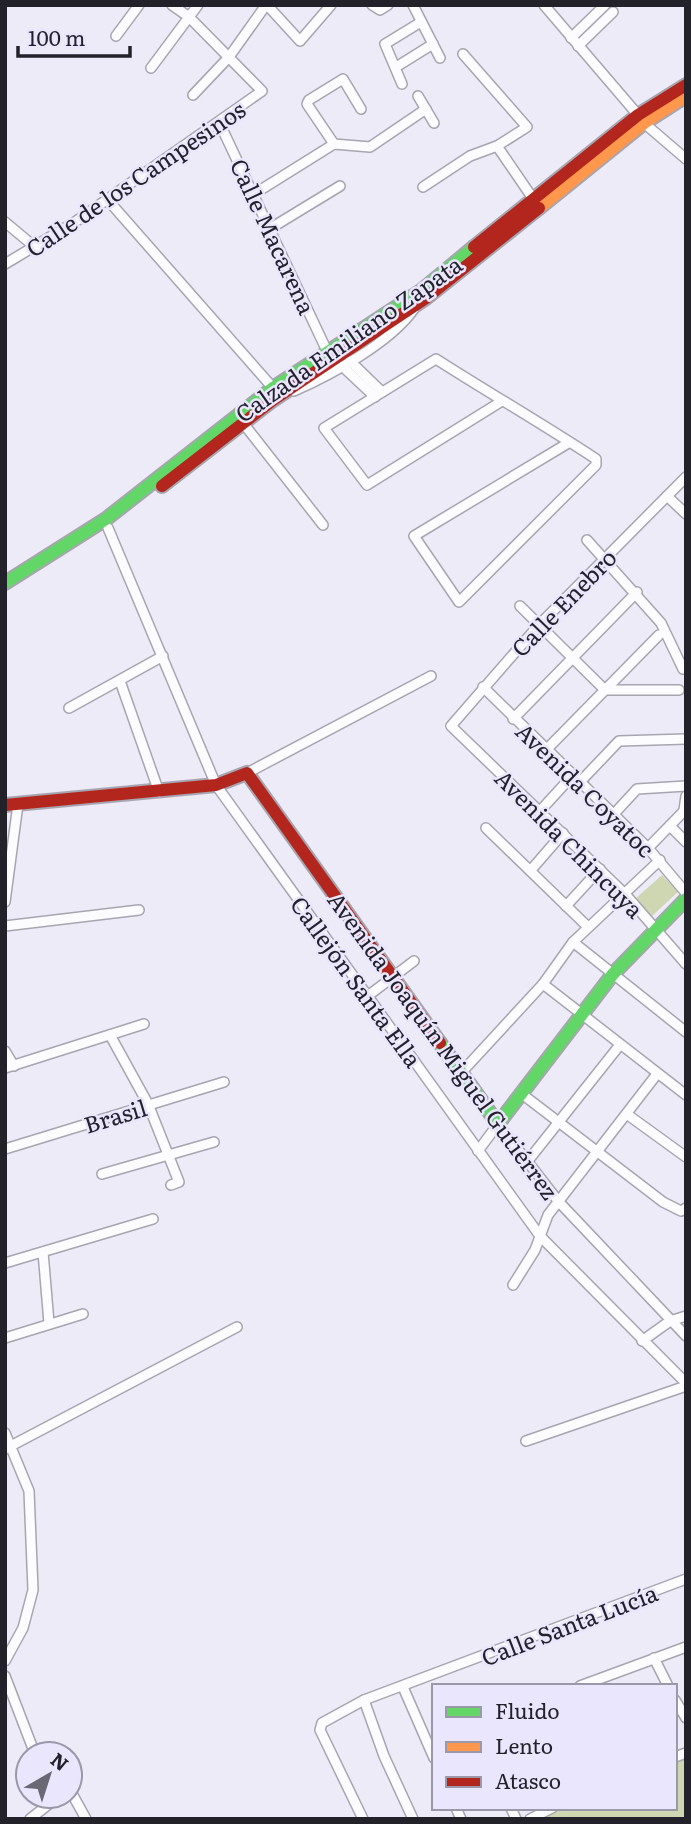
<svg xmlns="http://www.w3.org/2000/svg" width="691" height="1824" viewBox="0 0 691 1824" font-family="Literata,serif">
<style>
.green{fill:#cfd7b2}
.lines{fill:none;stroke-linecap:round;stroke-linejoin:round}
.street-casing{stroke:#a7a5af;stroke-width:12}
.fast-casing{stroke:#a7a5af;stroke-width:16}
.slow-casing{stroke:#a7a5af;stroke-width:16}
.jam-casing{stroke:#a7a5af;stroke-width:16}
.street{stroke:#fcfcfe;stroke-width:9}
.fast{stroke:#63d668;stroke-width:12}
.slow{stroke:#ff974d;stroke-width:12}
.jam{stroke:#b3261e;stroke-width:12}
.labels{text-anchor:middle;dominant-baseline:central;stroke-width:5;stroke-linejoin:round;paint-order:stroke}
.street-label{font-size:23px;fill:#23222a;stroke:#e9e6fd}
</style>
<rect width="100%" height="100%" fill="#edebf8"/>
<g class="green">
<polygon points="662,875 678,892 652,916 635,899"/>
<polygon points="686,1752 686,1819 540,1819 563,1808 675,1808 675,1757"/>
</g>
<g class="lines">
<defs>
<g id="street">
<polyline points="267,5 300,41 331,5"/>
<polyline points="372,5 380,10 388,5"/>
<polyline points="413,5 440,58"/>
<polyline points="544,5 638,115"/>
<polyline points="116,36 139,5"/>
<polyline points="571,38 605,5"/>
<polyline points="578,46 613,12"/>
<polyline points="396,67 433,44"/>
<polyline points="151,68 198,5"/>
<polyline points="402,84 385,44 421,22"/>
<polyline points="193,95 229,57 266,5"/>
<polyline points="418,96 434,123"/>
<polyline points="219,122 327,351"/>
<polyline points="644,123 686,159"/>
<polyline points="334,144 307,104 309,100 343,79 361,109"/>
<polyline points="497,146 536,203"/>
<polyline points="423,187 470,156 497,146 527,127 463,54"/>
<polyline points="254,194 334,144 370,147 426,109"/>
<polyline points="107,199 273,388"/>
<polyline points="5,222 36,248"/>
<polyline points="271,228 340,186"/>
<polyline points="5,264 75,222 262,91 189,17 172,5"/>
<polyline points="350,361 382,392"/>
<polyline points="342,366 375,397"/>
<path d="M294,391C332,374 390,343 414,309"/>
<path d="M502,401L367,485L324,428L436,359C489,393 543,424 596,459V465L459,602L414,536L570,442"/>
<polyline points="243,423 323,525"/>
<polyline points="686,477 538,626 451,726 625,894 686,964"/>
<polyline points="667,496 686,514"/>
<polyline points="108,528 216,785 540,1236 686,1383"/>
<polyline points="587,540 661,623 683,669"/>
<polyline points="520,606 605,690 679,690"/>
<polyline points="120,681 159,792"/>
<polyline points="483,687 648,848 686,893"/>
<polyline points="69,708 163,656"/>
<polyline points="513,719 637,592"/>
<polyline points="546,750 659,635"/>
<polyline points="247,773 431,676"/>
<polyline points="579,783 619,741 686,739"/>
<polyline points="684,810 686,796"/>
<polyline points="540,811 572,776"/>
<polyline points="613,815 637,789 686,786"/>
<polyline points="670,826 686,842"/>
<polyline points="486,828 588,927"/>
<polyline points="648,848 686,809"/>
<polyline points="531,870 563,833"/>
<polyline points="5,902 18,804"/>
<polyline points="566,906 600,869"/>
<polyline points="5,926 139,910"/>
<polyline points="573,942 686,1032"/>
<polyline points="543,984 686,1095"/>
<polyline points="369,995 414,961"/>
<polyline points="110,1035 148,1104 179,1182 171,1185"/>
<polyline points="5,1051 14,1066"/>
<polyline points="5,1068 144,1024"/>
<polyline points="460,1074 543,984 573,942 660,860"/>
<polyline points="522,1094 663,1202 681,1211 686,1208"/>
<polyline points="628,1115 686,1157"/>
<polyline points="5,1149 224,1082"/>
<polyline points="478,1151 498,1124 559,1202 686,1336"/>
<polyline points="527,1162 619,1046"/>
<polyline points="102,1174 214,1142"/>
<polyline points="43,1252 49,1323"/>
<polyline points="5,1263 153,1219"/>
<polyline points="513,1285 535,1250 548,1215 657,1074"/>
<polyline points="5,1338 83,1314"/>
<polyline points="642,1341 670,1321 686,1316"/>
<polyline points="5,1433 29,1491 33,1590 23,1628 5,1661"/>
<polyline points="526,1441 686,1386"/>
<polyline points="5,1449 237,1327"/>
<polyline points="654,1658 668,1686"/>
<polyline points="5,1676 35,1754"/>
<polyline points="580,1686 686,1647"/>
<polyline points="403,1687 434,1758"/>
<polyline points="364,1700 384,1756 413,1819"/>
<polyline points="675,1700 686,1718"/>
<polyline points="675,1757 686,1753"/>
<polyline points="70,1790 86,1819"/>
<polyline points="456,1808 461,1819"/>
<polyline points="511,1808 516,1819"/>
<polyline points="30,1819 59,1796"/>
<polyline points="363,1819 320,1730 322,1723 364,1700 686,1579"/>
<polyline points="530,1819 552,1808"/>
</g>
<g id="fast">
<polyline points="5,583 106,519 273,388 421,291 474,247"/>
<polyline points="440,1043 498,1124 613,974 686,899"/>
</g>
<polyline id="slow" points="539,208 644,123 686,96"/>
<g id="jam">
<polyline points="474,247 638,115 686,85"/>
<polyline points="162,486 273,400 426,298 539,208"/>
<polyline points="5,805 216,785 247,773 440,1043"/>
</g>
</defs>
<use href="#street" class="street-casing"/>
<use href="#fast" class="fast-casing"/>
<use href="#slow" class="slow-casing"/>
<use href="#jam" class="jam-casing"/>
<use href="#street" class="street"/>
<use href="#fast" class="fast"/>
<use href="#slow" class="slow"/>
<use href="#jam" class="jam"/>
</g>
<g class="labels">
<g class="street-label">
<text transform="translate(135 178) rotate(-34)">Calle de los Campesinos</text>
<text transform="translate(274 236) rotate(65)">Calle Macarena</text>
<text transform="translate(348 338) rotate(-35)">Calzada Emiliano Zapata</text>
<text transform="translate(563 602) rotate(-46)">Calle Enebro</text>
<text transform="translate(586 789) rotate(44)">Avenida Coyatoc</text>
<text transform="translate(570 843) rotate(45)">Avenida Chincuya</text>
<text transform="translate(357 981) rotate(54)">Callejón Santa Ella</text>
<text transform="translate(444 1045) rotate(54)">Avenida Joaquín Miguel Gutiérrez</text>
<text transform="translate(115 1115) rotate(-17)">Brasil</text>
<text transform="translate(569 1624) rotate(-21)">Calle Santa Lucía</text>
</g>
</g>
<rect width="691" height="1824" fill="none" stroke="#23222a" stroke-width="14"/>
<rect x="432" y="1684" width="245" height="126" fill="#e9e6fd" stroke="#9a98a9" stroke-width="2"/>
<rect x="446" y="1707" width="35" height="10" fill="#63d668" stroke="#9a98a9" stroke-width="2"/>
<text x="495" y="1719" font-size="21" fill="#23222a">Fluido</text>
<rect x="446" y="1742" width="35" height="10" fill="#ff974d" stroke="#9a98a9" stroke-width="2"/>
<text x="495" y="1754" font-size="21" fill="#23222a">Lento</text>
<rect x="446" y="1777" width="35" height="10" fill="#b3261e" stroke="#9a98a9" stroke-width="2"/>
<text x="495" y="1789" font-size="21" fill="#23222a">Atasco</text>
<g transform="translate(49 1775) rotate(39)"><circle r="33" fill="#e9e6fd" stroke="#9a98a9" stroke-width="2"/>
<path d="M0-5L12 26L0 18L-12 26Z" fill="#6a6872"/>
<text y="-10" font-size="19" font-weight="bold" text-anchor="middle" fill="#23222a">N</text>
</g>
<path d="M18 46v10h112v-10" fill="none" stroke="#23222a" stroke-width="3.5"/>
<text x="28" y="46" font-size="21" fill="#23222a" stroke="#e9e6fd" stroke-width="5" paint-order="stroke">100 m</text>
</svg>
